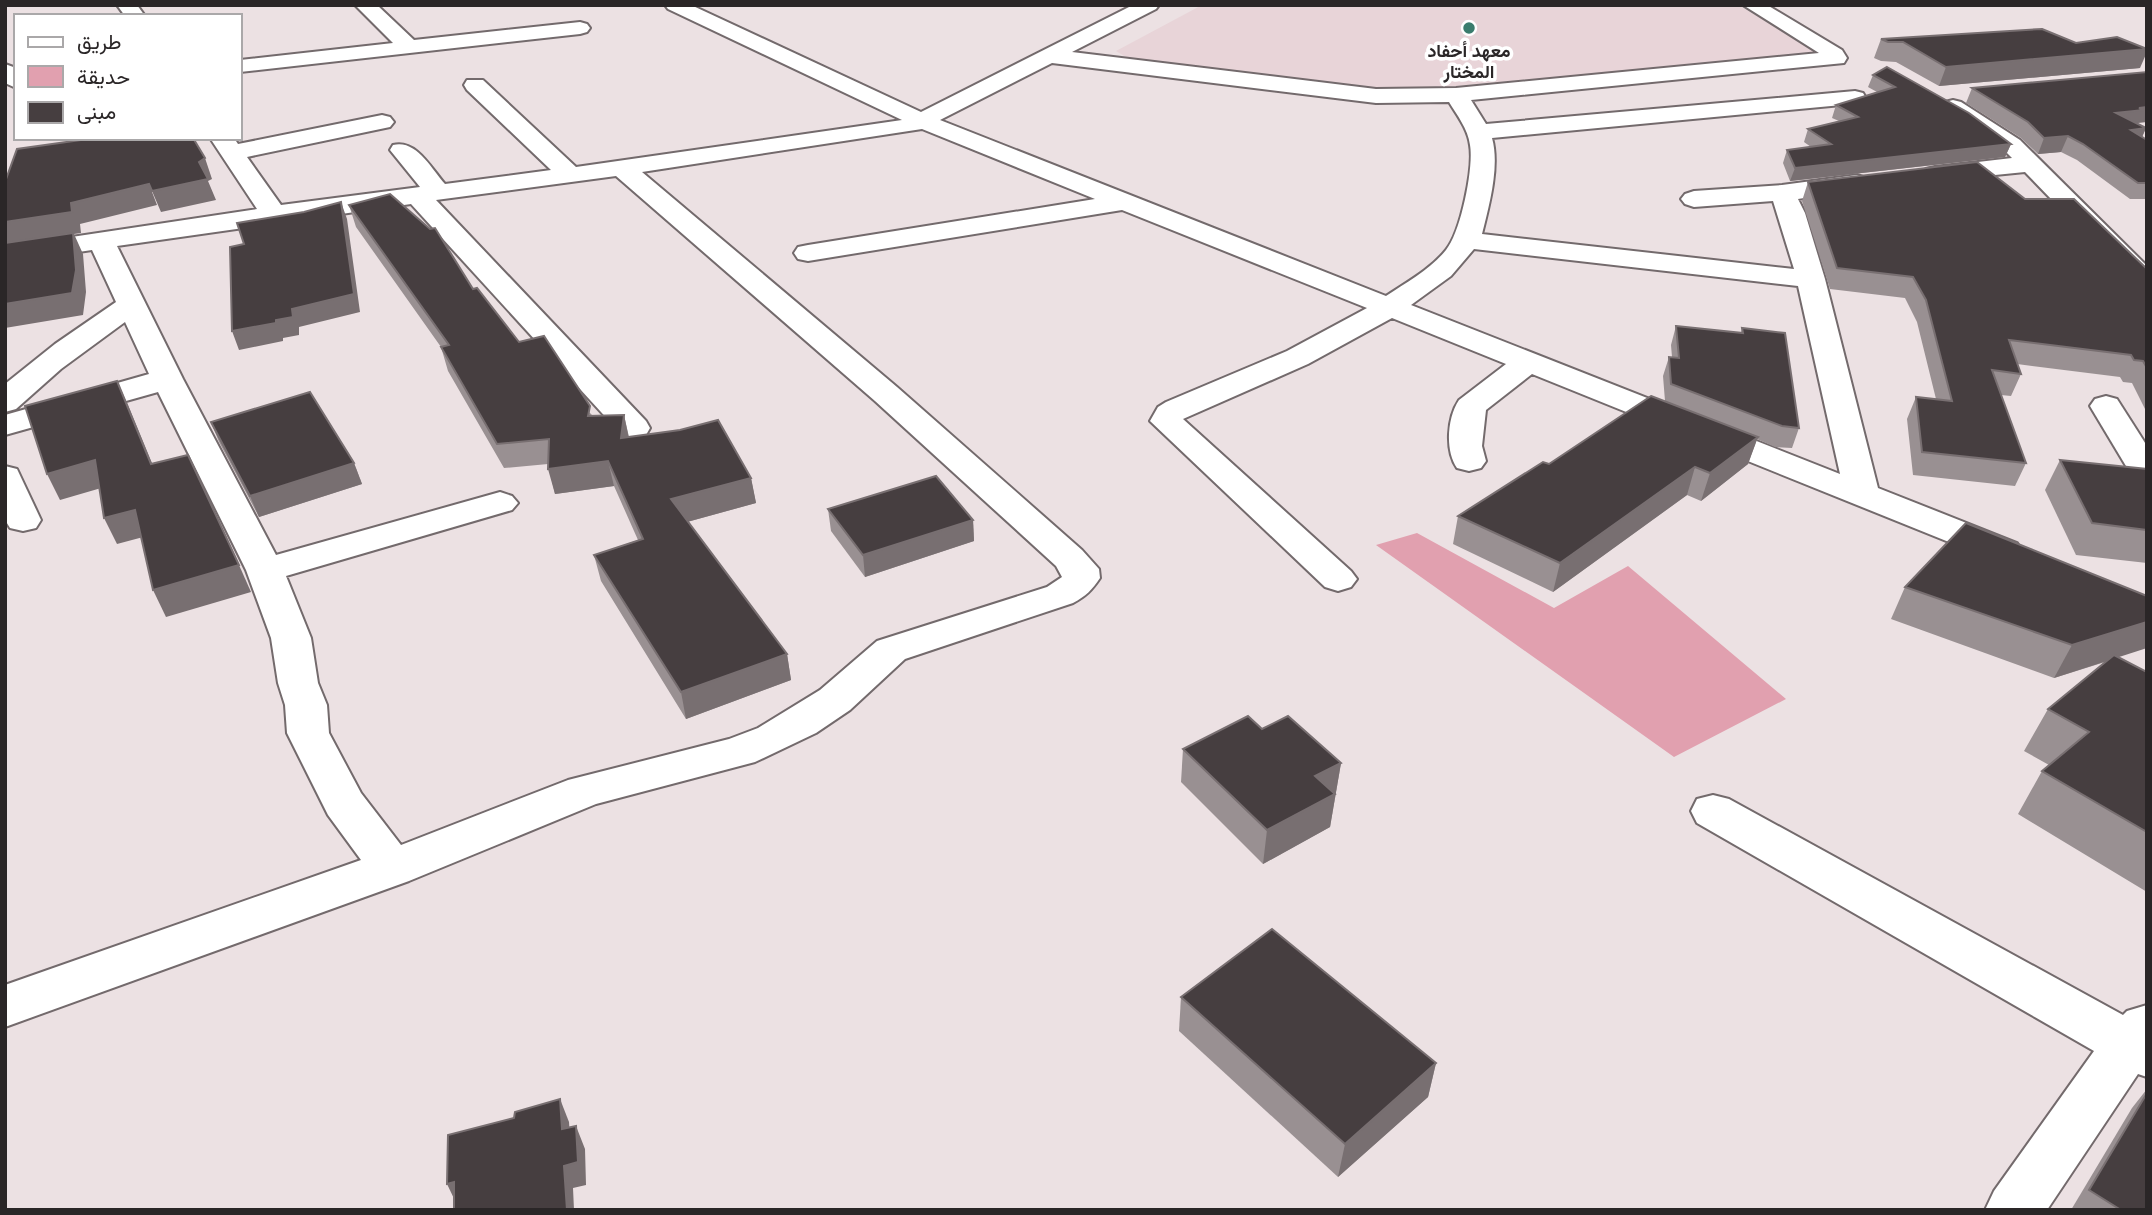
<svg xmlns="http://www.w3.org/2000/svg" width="2152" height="1215" viewBox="0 0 2152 1215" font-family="'Noto Serif',Vazirmatn,serif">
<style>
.built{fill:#e8d4d8}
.green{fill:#e1a0af}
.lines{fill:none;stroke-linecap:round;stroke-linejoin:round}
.minor-casing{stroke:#736a6c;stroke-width:4}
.minor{fill:#fff;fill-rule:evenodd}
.wall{fill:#999092}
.shaded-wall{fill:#786f71}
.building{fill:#463e40;stroke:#786f71;stroke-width:2}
.poi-dot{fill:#3a7c6d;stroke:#fff;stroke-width:2.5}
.labels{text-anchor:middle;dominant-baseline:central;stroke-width:7;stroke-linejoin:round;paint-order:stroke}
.far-poi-label{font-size:18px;font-weight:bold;fill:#2a2627;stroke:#fff}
</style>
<rect width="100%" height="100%" fill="#ece1e3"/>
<polygon class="built" points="1202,5 1738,5 1822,53 1401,91 1131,60 1116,51"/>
<polygon class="green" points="1417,533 1554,608 1628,566 1786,699 1674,757 1376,545"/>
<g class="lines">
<defs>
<g id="minor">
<polygon points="117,5 137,5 145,16 125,16"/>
<polygon points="355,5 377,5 414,40 580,22 587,24 590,28 587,32 580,34 240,72 240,60 393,43"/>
<path d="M665,5H691L921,112L1133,5H1159L1156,9L1072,52L1376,89L1456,88L1819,53L1743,5H1767L1842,50L1847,58L1844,63L1471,100L1486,124L1855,91L1863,93L1866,98L1863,103L1492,138C1500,166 1489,206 1482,234L1794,269L1773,201L1694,207L1685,204L1681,199L1685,194L1694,191L1782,185L1857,175L1866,178L1870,183L1866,188L1798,199L1805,213L1825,279L1878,488L2017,543L2022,551L2017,559L2004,562L1991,559L1532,374L1486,410L1482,446L1486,461L1481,468L1469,471L1457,468C1445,451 1447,418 1459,400L1506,364L1392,318L1308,364L1183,419L1351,571L1357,579L1351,587L1338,591L1325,587L1150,421L1158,407L1166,402L1287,351L1367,308L1122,210L808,261L798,259L794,253L798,247L808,245L1095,199L922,129L642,172L897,387L1082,550L1099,569L1100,578C1092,590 1086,596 1073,603L905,659L850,710L816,733L755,762L596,804L409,881L5,1027V985L361,860L328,815L287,733L285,705L278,683L271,638L246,570L158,392L5,435V415L149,374L125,322L61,369L16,409L5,412V384L55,344L116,302L92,250L5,263V247L257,209L210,138H234L238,144L382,115L390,117L394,122L390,127L247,157L281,205L420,187L390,150L393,145C416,139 431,168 445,184L551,170L467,90L464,85L467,80H483L576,167L902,120L668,9ZM1052,63L1376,103L1449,102C1457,115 1468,129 1470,145C1474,167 1461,232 1446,250C1431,269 1407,282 1386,296L940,120ZM616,176L875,401L1056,566L1062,577L1047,587L877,641L820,690L758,728L729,739L568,780L401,845L361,793L329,733L327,705L318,683L311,638L286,576L512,510L518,503L512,496L500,492L276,555L183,379L117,246L411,204L622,435L634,438L646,435L650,428L646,421L436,200ZM1474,249L1798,286L1840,474L1411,305L1451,276Z"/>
<polygon points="5,64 16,68 16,88 5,83"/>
<polygon points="1953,100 1961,102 2020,140 2147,266 2147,290 2137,288 2025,172 1935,181 1926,179 1923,174 1926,169 1935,167 2012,158 2004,150 1945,112 1942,107 1945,102"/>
<polygon points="2106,396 2117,399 2147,446 2147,484 2135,481 2090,406 2095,399"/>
<polygon points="5,466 17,469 41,520 36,528 23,531 10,528 5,520"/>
<polygon points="1713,795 1729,799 2123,1015 2127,1011 2147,1005 2147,1077 2138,1074 2047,1210 1985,1210 1994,1191 2094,1051 1697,823 1691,811 1697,799"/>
</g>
</defs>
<use href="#minor" class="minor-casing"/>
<use href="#minor" class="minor"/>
</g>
<g class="wall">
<polygon points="1881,39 2140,68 1939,86 1896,62 1881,61 1874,58"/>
<polygon points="1873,75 2011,144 2005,157 1790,181 1783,163 1787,150 1811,147 1804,142 1808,129 1839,121 1832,118 1836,105 1877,92 1868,87"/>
<polygon points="1972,88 2138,123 2138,124 2146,128 2142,137 2147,140 2147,199 2130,199 2077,160 2061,152 2038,154 2021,138 1966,103"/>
<polygon points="1808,182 2025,199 2147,269 2147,413 2132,383 2123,382 2120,377 2017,364 2021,374 2011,396 2001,395 2026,463 2015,486 1913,475 1907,419 1916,397 1936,399 1917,322 1905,298 1830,289 1802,201"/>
<polygon points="349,205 473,289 519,342 593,416 624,415 629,437 751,478 756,503 687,522 787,654 791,680 686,719 601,581 594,555 638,540 614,486 555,494 548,464 504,468 448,371 441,347 356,227"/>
<polygon points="1676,326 1741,333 1742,328 1799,428 1792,448 1775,447 1757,439 1748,464 1701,501 1687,495 1553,592 1453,544 1458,516 1549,464 1665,401 1663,376 1669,357 1672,357 1671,345"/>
<polygon points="211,422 354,463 362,484 259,517 219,442"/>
<polygon points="2060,460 2147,469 2147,563 2076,555 2045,490"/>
<polygon points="828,509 973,520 974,541 865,577 831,531"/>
<polygon points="1905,587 2119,658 2147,672 2147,892 2018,814 2042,771 2049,765 2024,751 2048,709 2105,662 2054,678 1891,619"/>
<polygon points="1262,729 1341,763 1330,827 1263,864 1181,782 1183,749"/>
<polygon points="1181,997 1436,1063 1428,1097 1338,1177 1179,1031"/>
<polygon points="2147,1089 2147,1210 2071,1210 2132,1108"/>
</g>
<g class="shaded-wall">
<polygon points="2147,49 2147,52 2140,68 1939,86 1946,67"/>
<polygon points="2147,107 2147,122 2138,123 2137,125 2116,113"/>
<polygon points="2146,128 2139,144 2131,130"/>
<polygon points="2068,136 2061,152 2038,154 2044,138"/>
<polygon points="2011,144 2005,157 1790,181 1795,168"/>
<polygon points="205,158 212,179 208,181 216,200 161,212 152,191"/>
<polygon points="149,184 157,205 80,224 81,233 74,234 83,254 86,292 83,315 5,328 5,222 71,203"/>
<polygon points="341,202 347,219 360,312 299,327 299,335 283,338 283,341 239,350 232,331 276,320 292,309"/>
<polygon points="117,381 128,405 163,490 151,464"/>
<polygon points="624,415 629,439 621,438"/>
<polygon points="1758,437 1748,464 1701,501 1710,473"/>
<polygon points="95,460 108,486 60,500 47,474"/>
<polygon points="608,461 614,486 555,494 548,469"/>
<polygon points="354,463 362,484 259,517 250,496"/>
<polygon points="1695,467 1687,495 1553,592 1560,563"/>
<polygon points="751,478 756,503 676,525 671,499"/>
<polygon points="135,510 147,536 117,544 104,518"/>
<polygon points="973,520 974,541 865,577 863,555"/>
<polygon points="239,565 251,592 166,617 153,590"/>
<polygon points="2147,622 2147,648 2054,678 2072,645"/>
<polygon points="787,654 791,680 686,719 681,692"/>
<polygon points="1341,763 1330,827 1263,864 1267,830 1315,776"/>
<polygon points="1436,1063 1428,1097 1338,1177 1345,1144"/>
<polygon points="560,1099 569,1122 571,1152 562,1129"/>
<polygon points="576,1126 585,1149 586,1185 573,1188 574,1210 567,1210 564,1166"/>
<polygon points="454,1182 458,1207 447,1184"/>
</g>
<g class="building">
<polygon points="2042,29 2076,43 2117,37 2147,49 1946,67 1903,42 1888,42 1881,39"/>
<polygon points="1887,67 1969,113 2011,144 1795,168 1787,150 1831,144 1808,129 1858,117 1836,105 1895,87 1873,75"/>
<polygon points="2147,72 2147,107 2139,108 2144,110 2116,113 2146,128 2131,130 2147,140 2147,183 2138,183 2083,144 2068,136 2044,138 2028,122 1972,88"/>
<polygon points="95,138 193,138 205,158 199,162 208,179 152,191 149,184 71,203 72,212 5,222 5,182 17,149"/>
<polygon points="1977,162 2025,199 2074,199 2147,269 2147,368 2143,361 2134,360 2131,355 2009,340 2021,374 1992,370 2026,463 1922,452 1916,397 1952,401 1926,300 1913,277 1837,268 1808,182"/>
<polygon points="390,194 430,229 435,228 473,289 477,288 519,342 544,336 546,339 590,406 588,416 624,415 621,438 680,430 718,420 751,478 671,499 787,654 681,692 594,555 643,539 608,461 548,469 549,439 497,444 441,347 449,345 349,205"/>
<polygon points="341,202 354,294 292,309 293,317 276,320 276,323 232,331 230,247 244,244 237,223 304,212"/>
<polygon points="73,233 76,270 72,293 5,304 5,243"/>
<polygon points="1676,326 1743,333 1742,328 1785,333 1799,428 1782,426 1671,384 1669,357 1679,358"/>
<polygon points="117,381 151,464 188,455 239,565 153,590 135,510 104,518 95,460 47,474 25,406"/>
<polygon points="310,392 354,463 250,496 211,422"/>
<polygon points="1651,396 1758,437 1710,473 1695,467 1560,563 1458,516 1543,462 1549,464"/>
<polygon points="2060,460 2147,469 2147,530 2092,523"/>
<polygon points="936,476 973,520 863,555 828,509"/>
<polygon points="1966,523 2147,596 2147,622 2072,645 1905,587"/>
<polygon points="2114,655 2147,672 2147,832 2042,771 2089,732 2048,709"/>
<polygon points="1248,716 1262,729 1288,716 1341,763 1315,776 1335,794 1267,830 1183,749"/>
<polygon points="1272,929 1436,1063 1345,1144 1181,997"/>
<polygon points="2147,1093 2147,1210 2121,1210 2089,1190"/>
<polygon points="560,1099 562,1129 576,1126 578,1162 564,1166 567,1210 454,1210 454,1182 447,1184 448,1135 514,1118 515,1112"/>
</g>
<circle class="poi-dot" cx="1469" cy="28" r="7"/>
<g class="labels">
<g class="far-poi-label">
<text x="1469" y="50">معهد أحفاد<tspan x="1469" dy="21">المختار</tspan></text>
</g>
</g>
<rect width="2152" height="1215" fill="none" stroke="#2a2627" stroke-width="14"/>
<rect x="14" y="14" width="228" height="126" fill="#ffffff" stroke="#aaa8a9" stroke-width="2"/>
<rect x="28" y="37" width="35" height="10" fill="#ffffff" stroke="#aaa8a9" stroke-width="2"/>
<text x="77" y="49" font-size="21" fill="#2a2627">طريق</text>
<rect x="28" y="66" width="35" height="21" fill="#e1a0af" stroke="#aaa8a9" stroke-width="2"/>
<text x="77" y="84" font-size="21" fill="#2a2627">حديقة</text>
<rect x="28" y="102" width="35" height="21" fill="#463e40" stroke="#aaa8a9" stroke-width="2"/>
<text x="77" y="119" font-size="21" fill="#2a2627">مبنى</text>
</svg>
